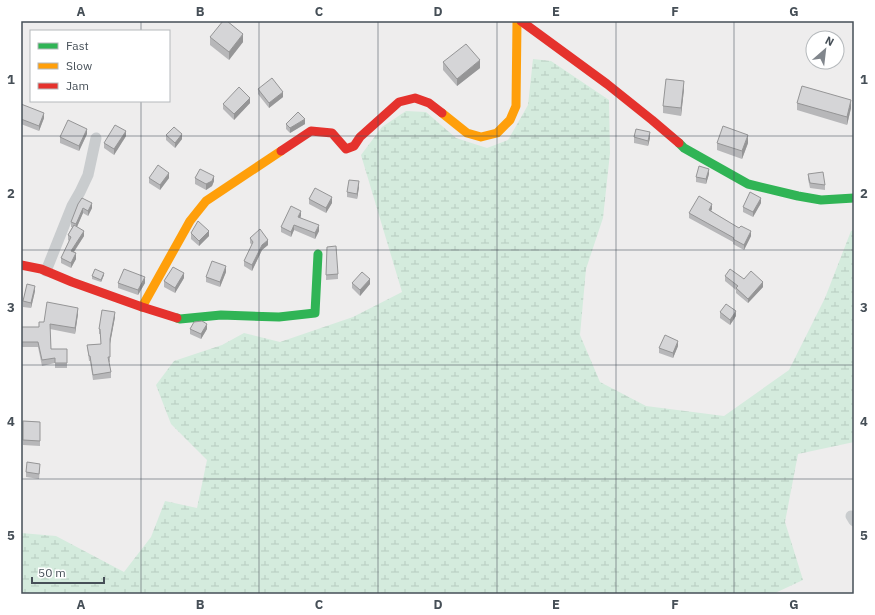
<svg xmlns="http://www.w3.org/2000/svg" width="875" height="615" viewBox="0 0 875 615" font-family="'IBM Plex Sans',sans-serif">
<style>
.wetland{fill:url(#wetland-marsh)}
.lines{fill:none;stroke-linecap:round;stroke-linejoin:round}
.street{stroke:#c9ccce;stroke-width:11}
.fast{stroke:#30b455;stroke-width:9}
.slow{stroke:#ff9f0a;stroke-width:9}
.jam{stroke:#e5322d;stroke-width:9}
.wall{fill:#b7b7b9}
.shaded-wall{fill:#959596}
.building{fill:#d5d5d7;stroke:#959596}
.grid{fill:none;stroke:#464f57;stroke-width:1;stroke-opacity:0.55}
.neatline{fill:none;stroke:#464f57;stroke-width:1.5}
.grid-label{font-size:13px;text-anchor:middle;font-weight:bold;fill:#464f57}
</style>
<defs>
<pattern id="wetland-marsh" width="20" height="14" patternUnits="userSpaceOnUse"><rect width="20" height="14" fill="#d4ebdd"/><path d="M1 5h8M5 5V1M11 12h8M15 12V8" fill="none" stroke="#b7cbc0"/></pattern>
</defs>
<rect width="100%" height="100%" fill="#eeeded"/>
<polygon class="wetland" points="533,59 551,61 609,100 610,153 603,218 586,269 580,335 600,382 646,406 724,416 789,370 825,298 851,231 854,230 854,442 798,454 785,522 803,580 773,594 21,594 21,533 56,536 124,572 151,537 165,501 197,508 207,460 171,424 156,385 174,361 222,345 244,333 280,342 353,317 402,292 361,155 382,127 406,111 426,112 456,138 487,148 508,140 528,105"/>
<g class="lines">
<g class="street">
<polyline points="46,271 72,206 80,192 88,175 96,138"/>
<polyline points="851,516 854,521"/>
</g>
<g class="fast">
<polyline points="679,143 684,148 748,184 798,196 821,200 854,198"/>
<polyline points="177,318 180,319 221,315 279,317 315,313 318,254"/>
</g>
<g class="slow">
<polyline points="442,113 467,133 481,137 497,133 510,120 516,106 517,21"/>
<polyline points="142,307 190,221 206,201 281,151"/>
</g>
<g class="jam">
<polyline points="521,21 607,84 652,120 679,143"/>
<polyline points="281,151 311,131 332,133 346,149 354,146 360,137 399,102 415,98 429,103 442,113"/>
<polyline points="21,265 41,269 72,282 142,307 177,318"/>
</g>
</g>
<g class="wall">
<polygon points="210,37 243,42 229,60 210,45"/>
<polygon points="443,62 480,68 457,86 443,70"/>
<polygon points="258,89 283,97 269,108 258,94"/>
<polygon points="684,89 681,116 663,113 663,106"/>
<polygon points="250,103 234,120 223,109 223,104"/>
<polygon points="797,103 851,108 847,125 797,110"/>
<polygon points="21,104 44,118 39,131 21,124"/>
<polygon points="286,124 305,124 290,133 286,129"/>
<polygon points="87,134 79,151 60,143 60,137"/>
<polygon points="166,135 182,139 175,148 166,140"/>
<polygon points="126,136 114,155 104,148 104,143"/>
<polygon points="634,137 650,138 648,146 634,143"/>
<polygon points="717,143 748,143 742,159 717,150"/>
<polygon points="709,174 706,184 696,182 696,177"/>
<polygon points="808,174 825,185 825,190 810,188 808,179"/>
<polygon points="149,178 169,178 160,190 149,183"/>
<polygon points="195,178 214,181 212,186 206,190 195,184"/>
<polygon points="359,187 357,199 347,197 347,192"/>
<polygon points="309,199 332,203 326,213 309,204"/>
<polygon points="761,203 753,217 743,212 743,207"/>
<polygon points="78,204 92,208 88,216 83,213 77,227 84,236 74,252 76,259 71,268 61,263 61,258 69,241 68,240 68,235 72,227 71,227 71,222"/>
<polygon points="712,209 711,211 751,236 744,250 733,244 733,242 689,218 689,213"/>
<polygon points="301,216 300,217 319,231 315,239 294,230 291,237 281,232 281,227"/>
<polygon points="191,233 209,236 199,246 191,239"/>
<polygon points="250,238 268,245 262,250 252,271 244,266 244,261 252,245 250,243"/>
<polygon points="327,247 338,274 338,279 326,280"/>
<polygon points="226,272 220,287 206,282 206,277"/>
<polygon points="104,275 101,282 92,279 92,276"/>
<polygon points="725,276 744,279 763,287 748,303 736,293 736,290 725,281"/>
<polygon points="184,278 175,293 164,287 164,281"/>
<polygon points="118,283 145,283 138,295 118,288"/>
<polygon points="352,283 370,284 360,296 352,288"/>
<polygon points="35,291 31,308 23,307 23,301"/>
<polygon points="720,312 736,316 730,325 720,318"/>
<polygon points="78,314 75,334 50,329 51,349 67,349 67,368 55,368 55,363 42,366 38,347 21,347 21,327 39,327 44,322"/>
<polygon points="115,317 110,343 110,362 109,362 111,372 111,378 93,380 90,361 89,361 87,345 101,344 100,334 99,334 99,329"/>
<polygon points="190,329 207,329 201,339 190,334"/>
<polygon points="678,346 673,358 659,353 659,348"/>
<polygon points="23,421 40,422 40,446 23,445"/>
<polygon points="40,469 39,479 26,477 26,472"/>
</g>
<g class="shaded-wall">
<polygon points="243,34 243,42 229,60 229,52"/>
<polygon points="480,60 480,68 457,86 457,79"/>
<polygon points="684,81 684,89 681,116 681,108"/>
<polygon points="283,92 283,97 269,108 269,103"/>
<polygon points="250,98 250,103 234,120 234,114"/>
<polygon points="851,100 851,108 847,125 847,117"/>
<polygon points="44,113 44,118 39,131 39,126"/>
<polygon points="305,119 305,124 290,133 290,128"/>
<polygon points="87,129 87,134 79,151 79,146"/>
<polygon points="126,131 126,136 114,155 114,149"/>
<polygon points="650,132 650,138 648,146 648,141"/>
<polygon points="182,134 182,139 175,148 175,143"/>
<polygon points="748,135 748,143 742,159 742,151"/>
<polygon points="709,169 709,174 706,184 706,179"/>
<polygon points="169,173 169,178 160,190 160,185"/>
<polygon points="214,176 214,181 212,186 206,190 206,184"/>
<polygon points="359,181 359,187 357,199 357,194"/>
<polygon points="332,197 332,203 326,213 326,208"/>
<polygon points="761,198 761,203 753,217 753,212"/>
<polygon points="92,203 92,208 88,216 88,211"/>
<polygon points="712,204 712,209 709,215 709,210"/>
<polygon points="83,208 83,213 76,229 76,224"/>
<polygon points="301,211 301,216 298,222 298,217"/>
<polygon points="294,225 294,230 291,237 291,232"/>
<polygon points="319,225 319,231 315,239 315,233"/>
<polygon points="84,231 84,236 71,256 71,251"/>
<polygon points="209,231 209,236 199,246 199,241"/>
<polygon points="751,231 751,236 744,250 744,245"/>
<polygon points="268,240 268,245 262,250 252,271 252,265 262,245"/>
<polygon points="76,253 76,259 71,268 71,263"/>
<polygon points="226,266 226,272 220,287 220,282"/>
<polygon points="104,273 104,275 101,282 101,280"/>
<polygon points="184,273 184,278 175,293 175,288"/>
<polygon points="145,277 145,283 138,295 138,290"/>
<polygon points="370,279 370,284 360,296 360,290"/>
<polygon points="763,282 763,287 748,303 748,299"/>
<polygon points="35,286 35,291 31,308 31,303"/>
<polygon points="78,308 78,314 75,334 75,328"/>
<polygon points="736,311 736,316 730,325 730,320"/>
<polygon points="115,312 115,317 110,344 110,339"/>
<polygon points="207,324 207,329 201,339 201,334"/>
<polygon points="678,341 678,346 673,358 673,353"/>
</g>
<g class="building">
<polygon points="223,21 227,21 243,34 229,52 210,37"/>
<polygon points="466,44 480,60 457,79 443,62"/>
<polygon points="272,78 283,92 269,103 258,89"/>
<polygon points="666,79 684,81 681,108 663,106"/>
<polygon points="802,86 851,100 847,117 797,103"/>
<polygon points="239,87 250,98 234,114 223,104"/>
<polygon points="21,104 44,113 39,126 21,119"/>
<polygon points="298,112 305,119 290,128 286,124"/>
<polygon points="68,120 87,129 79,146 60,137"/>
<polygon points="115,125 126,131 114,149 104,143"/>
<polygon points="723,126 748,135 742,151 717,143"/>
<polygon points="174,127 182,134 175,143 166,135"/>
<polygon points="636,129 650,132 648,141 634,137"/>
<polygon points="158,165 169,173 160,185 149,178"/>
<polygon points="699,166 709,169 706,179 696,177"/>
<polygon points="200,169 214,176 212,181 206,184 195,178"/>
<polygon points="823,172 825,185 810,183 808,174"/>
<polygon points="349,180 359,181 357,194 347,192"/>
<polygon points="315,188 332,197 326,208 309,199"/>
<polygon points="750,192 761,198 753,212 743,207"/>
<polygon points="699,196 712,204 709,210 739,228 741,226 751,231 744,245 733,239 734,238 689,213"/>
<polygon points="82,198 92,203 88,211 83,208 76,224 71,222 78,204"/>
<polygon points="291,206 301,211 298,217 319,225 315,233 294,225 291,232 281,227"/>
<polygon points="198,221 209,231 199,241 191,233"/>
<polygon points="74,225 84,231 71,251 76,253 71,263 61,258 71,237 68,235"/>
<polygon points="260,229 268,240 262,245 252,265 244,261 253,242 250,238"/>
<polygon points="336,246 338,274 326,275 327,247"/>
<polygon points="212,261 226,266 220,282 206,277"/>
<polygon points="173,267 184,273 175,288 164,281"/>
<polygon points="95,269 104,273 101,280 92,276"/>
<polygon points="124,269 145,277 138,290 118,283"/>
<polygon points="730,269 744,279 751,271 763,282 748,299 736,288 738,286 725,276"/>
<polygon points="362,272 370,279 360,290 352,283"/>
<polygon points="27,284 35,286 31,303 23,301"/>
<polygon points="47,302 78,308 75,328 50,324 51,349 67,349 67,363 55,363 55,358 42,360 38,342 21,342 21,327 39,327 39,322 44,322"/>
<polygon points="726,304 736,311 730,320 720,312"/>
<polygon points="102,310 115,312 110,339 110,357 108,357 111,372 93,375 90,356 89,356 87,345 101,344 100,329 99,329"/>
<polygon points="202,321 207,324 201,334 190,329 194,322"/>
<polygon points="665,335 678,341 673,353 659,348"/>
<polygon points="23,421 40,422 40,441 23,440"/>
<polygon points="27,462 40,464 39,474 26,472"/>
</g>
<path class="grid" d="M141,21V31M259,21V594M378,21V594M497,21V594M616,21V594M734,21V594M141,101V594M21,136H854M21,250H854M21,365H854M21,479H854"/>
<rect width="875" height="615" fill="none" stroke="#ffffff" stroke-width="44"/>
<rect x="30" y="30" width="140" height="72" fill="#ffffff" stroke="#b5b9bc"/>
<rect x="38" y="43" width="20" height="6" fill="#30b455" stroke="#b5b9bc"/>
<text x="66" y="50" font-size="12" fill="#464f57">Fast</text>
<rect x="38" y="63" width="20" height="6" fill="#ff9f0a" stroke="#b5b9bc"/>
<text x="66" y="70" font-size="12" fill="#464f57">Slow</text>
<rect x="38" y="83" width="20" height="6" fill="#e5322d" stroke="#b5b9bc"/>
<text x="66" y="90" font-size="12" fill="#464f57">Jam</text>
<g transform="translate(825 50) rotate(28)"><circle r="19" fill="#ffffff" stroke="#b5b9bc"/>
<path d="M0-3L7 15L0 10L-7 15Z" fill="#81868c"/>
<text y="-6" font-size="11" font-weight="bold" text-anchor="middle" fill="#464f57">N</text>
</g>
<path d="M32 577v6h72v-6" fill="none" stroke="#464f57" stroke-width="2"/>
<text x="38" y="577" font-size="12" fill="#464f57" stroke="#ffffff" stroke-width="3" paint-order="stroke">50 m</text>
<rect x="22" y="22" width="831" height="571" class="neatline"/>
<g class="grid-label">
<text x="81" y="16">A</text>
<text x="200" y="16">B</text>
<text x="319" y="16">C</text>
<text x="438" y="16">D</text>
<text x="556" y="16">E</text>
<text x="675" y="16">F</text>
<text x="794" y="16">G</text>
<text x="11" y="84">1</text>
<text x="864" y="84">1</text>
<text x="11" y="198">2</text>
<text x="864" y="198">2</text>
<text x="11" y="312">3</text>
<text x="864" y="312">3</text>
<text x="11" y="426">4</text>
<text x="864" y="426">4</text>
<text x="11" y="540">5</text>
<text x="864" y="540">5</text>
<text x="81" y="609">A</text>
<text x="200" y="609">B</text>
<text x="319" y="609">C</text>
<text x="438" y="609">D</text>
<text x="556" y="609">E</text>
<text x="675" y="609">F</text>
<text x="794" y="609">G</text>
</g>
</svg>
